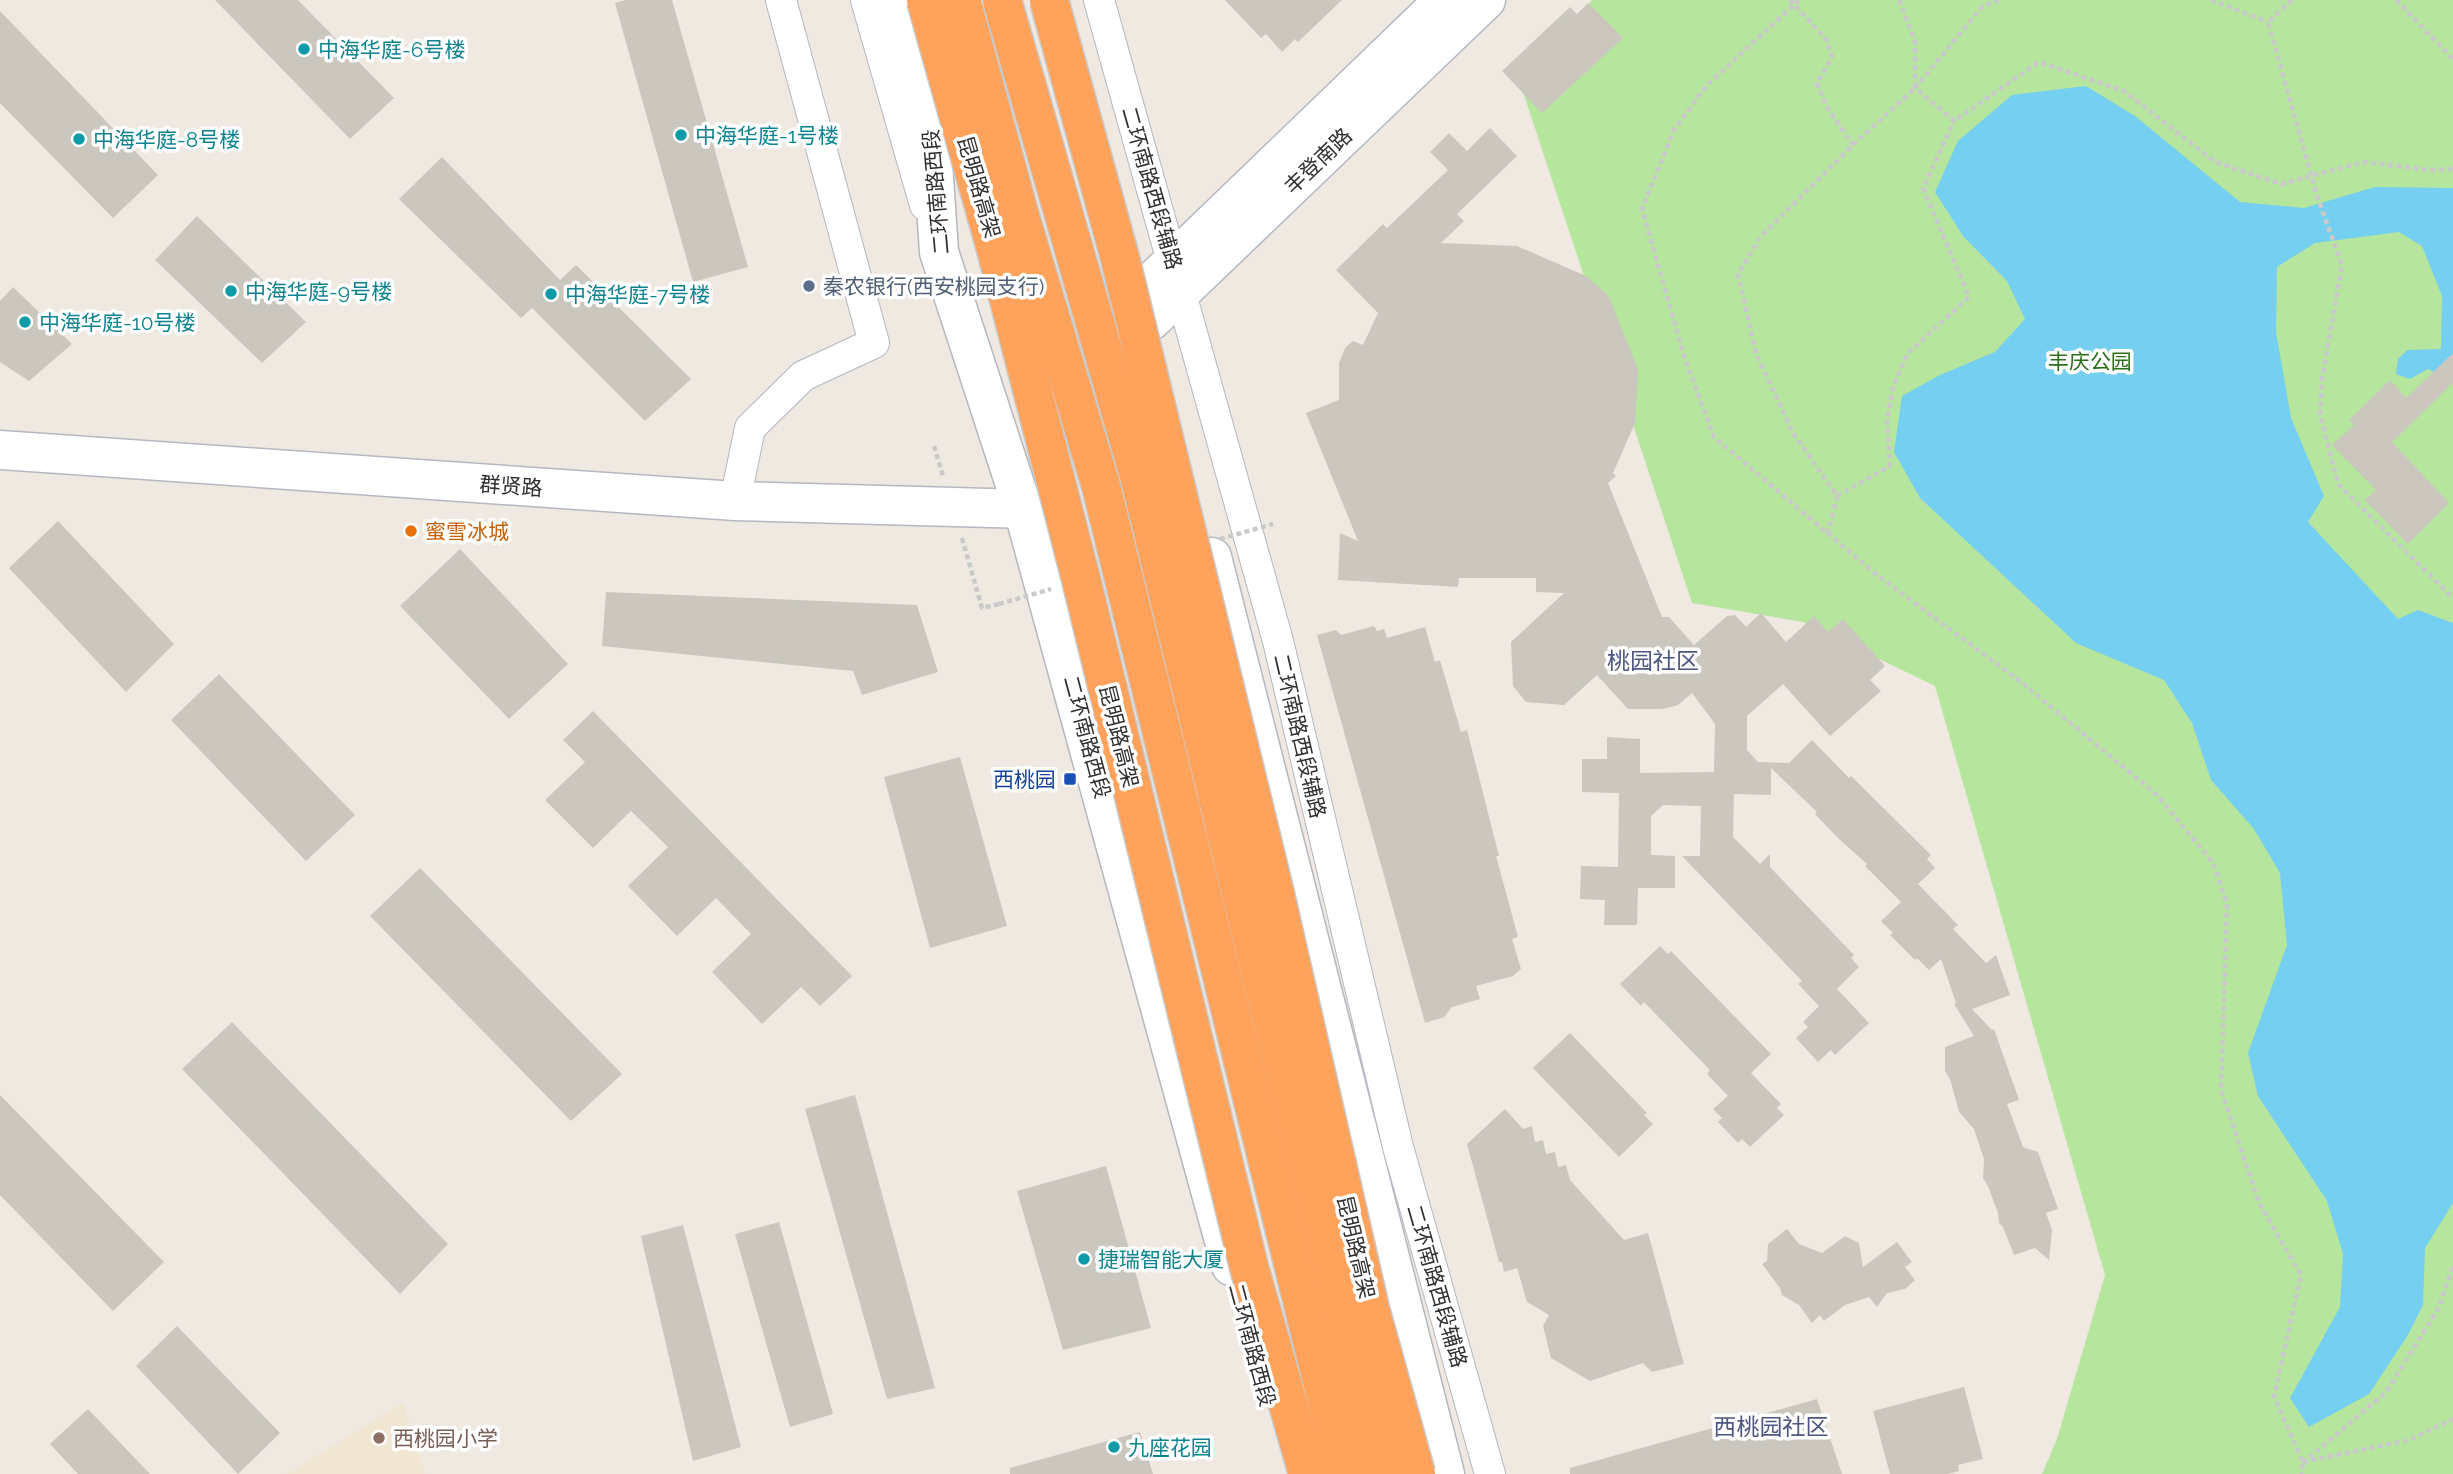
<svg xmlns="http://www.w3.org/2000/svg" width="2453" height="1474" viewBox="0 0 2453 1474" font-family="Raleway,'Noto Sans SC',sans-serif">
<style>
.education{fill:#f0e6d1}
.green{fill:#b6e59e}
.water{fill:#75cff0}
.building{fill:#cbc7bf}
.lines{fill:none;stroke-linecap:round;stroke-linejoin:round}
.street-casing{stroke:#b4b7c1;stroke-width:32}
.secondary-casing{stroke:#b4b7c1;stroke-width:41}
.path{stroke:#c9c9c9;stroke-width:4.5;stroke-dasharray:5 3.5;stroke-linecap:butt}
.street{stroke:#fff;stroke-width:30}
.secondary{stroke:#fff;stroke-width:38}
.highway-bridge-casing{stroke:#c9c9c9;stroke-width:41;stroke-linecap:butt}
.path-bridge{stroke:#c9c9c9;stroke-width:4.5;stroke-dasharray:5 3.5;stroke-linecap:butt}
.highway-bridge{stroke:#ffa35c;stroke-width:38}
.culture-dot{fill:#0f9aa8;stroke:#fff;stroke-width:2.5}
.service-dot{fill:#5c6f8a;stroke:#fff;stroke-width:2.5}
.food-dot{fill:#e8710a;stroke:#fff;stroke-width:2.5}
.transit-dot{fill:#1a4fb4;stroke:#fff;stroke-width:2.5}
.education-dot{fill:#8d6e63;stroke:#fff;stroke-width:2.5}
.labels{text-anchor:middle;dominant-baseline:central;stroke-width:7;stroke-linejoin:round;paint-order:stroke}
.culture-label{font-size:21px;fill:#0d838f;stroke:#fff;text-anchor:start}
.street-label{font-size:21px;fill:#2e2e2e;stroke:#fff}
.service-label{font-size:21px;fill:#4e5e75;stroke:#fff;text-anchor:start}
.park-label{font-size:21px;fill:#2c6e1b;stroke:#fff}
.food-label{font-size:21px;fill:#c56008;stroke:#fff;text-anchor:start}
.transit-label{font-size:21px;fill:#164399;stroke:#fff;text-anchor:end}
.education-label{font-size:21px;fill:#785e54;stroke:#fff;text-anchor:start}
.neighbourhood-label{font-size:23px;fill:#4d5680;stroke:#fff}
</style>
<rect width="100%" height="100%" fill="#efe9e1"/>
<polygon class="education" points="403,1403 425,1474 287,1474"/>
<polygon class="green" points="1592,0 2453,0 2453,1474 2042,1474 2057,1439 2105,1275 1935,686 1803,622 1692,603 1519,80"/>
<polygon class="water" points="2086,86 2135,116 2240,202 2304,208 2375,187 2453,188 2453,378 2449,380 2428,369 2410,379 2396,374 2398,359 2407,350 2441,349 2442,296 2422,246 2399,232 2315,243 2277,267 2276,332 2291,418 2324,496 2308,522 2398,619 2418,610 2453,623 2453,1203 2425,1248 2423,1305 2408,1335 2369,1394 2309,1427 2290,1398 2340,1307 2343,1254 2327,1201 2258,1096 2248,1053 2287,945 2280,873 2254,829 2211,780 2192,723 2164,680 2076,643 1920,498 1894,452 1902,396 1940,375 1995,352 2025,319 2007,281 1963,236 1935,192 1958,141 2012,95"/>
<g class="building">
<polygon points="215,0 298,0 394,98 350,139"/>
<polygon points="626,0 672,0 748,267 693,282 615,3"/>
<polygon points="1225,0 1342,0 1298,42 1295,39 1282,52 1266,34 1261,38"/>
<polygon points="1588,3 1623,38 1542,113 1502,71 1570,7 1577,14"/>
<polygon points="0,11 158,175 113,218 0,103"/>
<polygon points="1490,128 1517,156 1457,214 1464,221 1441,243 1517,246 1586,276 1608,295 1638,369 1635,423 1613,473 1616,476 1608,483 1662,617 1669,617 1694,645 1727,616 1735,615 1746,627 1761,613 1786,642 1814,616 1828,632 1843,619 1885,666 1870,680 1881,691 1830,736 1783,684 1747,716 1747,750 1758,762 1789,763 1812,740 1849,778 1851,776 1931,855 1927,859 1935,868 1918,884 1958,925 1953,929 1986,963 1996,955 2010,995 1972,1009 1992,1030 1994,1029 2019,1100 2007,1104 2023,1147 2038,1152 2058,1209 2046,1213 2052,1230 2049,1260 2035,1248 2014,1255 2003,1227 1999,1223 1998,1213 1988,1186 1983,1178 1984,1159 1974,1129 1959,1112 1950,1079 1945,1071 1945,1047 1974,1036 1954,1004 1956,1003 1941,959 1929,970 1917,958 1915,960 1890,935 1893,933 1881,921 1901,902 1865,866 1867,864 1839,839 1815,814 1817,812 1771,768 1771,795 1734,794 1733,837 1760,864 1770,854 1770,867 1854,955 1851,958 1859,967 1837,989 1869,1023 1835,1055 1831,1050 1818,1062 1796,1038 1808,1027 1803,1022 1819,1006 1798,984 1802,981 1682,856 1700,856 1701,806 1663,805 1651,816 1651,855 1675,856 1675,888 1638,888 1637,925 1604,925 1605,900 1580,899 1581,866 1618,867 1619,793 1582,792 1582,759 1607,759 1607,737 1640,739 1640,773 1714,772 1715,724 1692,693 1678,705 1663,709 1628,709 1597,675 1564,705 1526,702 1513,686 1511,642 1564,593 1536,592 1536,578 1459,578 1458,587 1338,580 1340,533 1358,541 1306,413 1339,400 1339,363 1345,348 1353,341 1363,345 1378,313 1336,270 1383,224 1387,228 1448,170 1430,152 1449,133 1467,151"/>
<polygon points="442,157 560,280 576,265 691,379 645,421 532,308 521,318 399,199"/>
<polygon points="197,216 306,322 262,363 155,260"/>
<polygon points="13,287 72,344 29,381 0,362 0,301"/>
<polygon points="2453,353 2453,383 2392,442 2449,503 2408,544 2365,500 2376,490 2332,445 2354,425 2349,420 2390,380 2406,398"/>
<polygon points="58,521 174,644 126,692 9,568"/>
<polygon points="460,549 568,664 509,719 400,606"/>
<polygon points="606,592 917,605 938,672 862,695 853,671 602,646"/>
<polygon points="1374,626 1377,631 1384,629 1387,638 1425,627 1435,662 1440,660 1461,732 1467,730 1499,856 1496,856 1518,937 1512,939 1521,969 1513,976 1476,986 1480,999 1452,1007 1444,1017 1425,1023 1317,635 1336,630 1341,635"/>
<polygon points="219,674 355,815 306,861 171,720"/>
<polygon points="593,711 852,976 820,1006 801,987 762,1024 712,972 751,934 716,898 677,936 628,886 668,847 631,811 593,848 545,800 585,762 563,740"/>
<polygon points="960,757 1007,926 930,948 884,777"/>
<polygon points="420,868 622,1074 571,1121 370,916"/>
<polygon points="1660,946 1668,954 1671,951 1771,1054 1751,1073 1781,1104 1777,1108 1784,1115 1750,1147 1742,1139 1738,1143 1718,1122 1722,1118 1713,1109 1728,1096 1707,1074 1710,1070 1644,1002 1641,1006 1620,984"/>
<polygon points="232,1022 448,1244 400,1294 182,1069"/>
<polygon points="1570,1033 1647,1113 1644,1115 1653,1124 1619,1157 1533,1068"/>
<polygon points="0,1095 164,1262 113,1311 0,1195"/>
<polygon points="855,1095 935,1388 887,1399 805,1109"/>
<polygon points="1505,1109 1523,1129 1532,1126 1535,1142 1543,1140 1546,1154 1555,1152 1558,1167 1566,1165 1570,1180 1624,1240 1648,1233 1684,1364 1652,1372 1643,1363 1590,1381 1551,1358 1543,1326 1549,1315 1527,1302 1517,1268 1504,1272 1502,1262 1499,1262 1467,1144"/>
<polygon points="1106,1166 1151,1328 1063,1350 1017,1191"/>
<polygon points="779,1222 833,1414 790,1427 735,1234"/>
<polygon points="683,1225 741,1447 693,1461 641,1236"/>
<polygon points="1787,1229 1799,1244 1822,1253 1845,1236 1859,1243 1863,1267 1897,1242 1912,1262 1905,1267 1915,1280 1905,1289 1887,1293 1877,1307 1869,1297 1845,1305 1824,1321 1820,1315 1812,1323 1799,1305 1782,1295 1780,1288 1762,1264 1767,1261 1768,1244"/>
<polygon points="177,1326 280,1433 238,1474 136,1366"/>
<polygon points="1964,1387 1983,1459 1958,1465 1959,1471 1948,1474 1890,1474 1873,1411"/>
<polygon points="1817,1399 1842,1474 1570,1474 1570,1468"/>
<polygon points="88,1409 150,1474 78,1474 50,1444"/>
<polygon points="1140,1432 1153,1474 1010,1474 1010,1468"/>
</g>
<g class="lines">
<defs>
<g id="street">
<polyline points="866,0 925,205"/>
<polyline points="1099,0 1278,641 1398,1147 1490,1474"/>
<polyline points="735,501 750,428 803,376 874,343 781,0"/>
</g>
<g id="secondary">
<polyline points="898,0 930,118 939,252 1023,509 1231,1266"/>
<polyline points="1142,291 1444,0"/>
<polyline points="1151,321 1486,0"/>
<polyline points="0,450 735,501 1023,509"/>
<polyline points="1212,557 1445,1474"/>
</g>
</defs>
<use href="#street" class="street-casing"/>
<use href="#secondary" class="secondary-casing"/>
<g class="path">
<polyline points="1790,0 1826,39 1832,57 1817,83 1826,106 1853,145"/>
<polyline points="1799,0 1706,86 1674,130 1642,209 1684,356 1714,437 1878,576 2021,682 2157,795 2213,863 2227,904 2221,1090 2259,1203 2301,1275 2274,1396 2303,1463 2301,1474"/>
<polyline points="1999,0 1982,7 1915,88 1954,121 2039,62 2124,91 2215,162 2281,184 2364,162 2429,170 2453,169"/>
<polyline points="2211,0 2268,22"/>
<polyline points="2292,0 2268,22 2317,196 2342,265 2322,379 2320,414 2338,484 2453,598"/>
<polyline points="2396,0 2453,59"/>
<polyline points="934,446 943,476"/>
<polyline points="1837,496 1890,466 1887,420 1893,386 1908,353 1969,297 1923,188 1954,121"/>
<polyline points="1828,534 1837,496 1793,433 1756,354 1738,274 1761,236 1853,145 1915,88 1915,41 1899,0"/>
<polyline points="962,538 982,608 999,604"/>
<polyline points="2303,1462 2409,1440 2453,1419"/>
<polyline points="2303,1463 2386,1392 2438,1309 2453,1266"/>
</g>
<use href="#street" class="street"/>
<use href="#secondary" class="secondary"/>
<defs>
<g id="highway-bridge">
<polyline points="926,0 996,249 1082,583 1249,1267 1308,1474"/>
<polyline points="961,0 1019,213 1101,486 1345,1474"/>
<polyline points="1002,0 1140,479 1383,1474"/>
<polyline points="1049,0 1120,258 1274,890 1370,1309 1416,1474"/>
</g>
</defs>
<use href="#highway-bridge" class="highway-bridge-casing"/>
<g class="path-bridge">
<polyline points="1220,539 1273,524"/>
<polyline points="999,604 1051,589"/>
</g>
<use href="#highway-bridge" class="highway-bridge"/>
</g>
<g class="culture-dot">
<circle cx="304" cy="49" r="7"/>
<circle cx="681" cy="135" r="7"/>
<circle cx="79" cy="139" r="7"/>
<circle cx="231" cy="291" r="7"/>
<circle cx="551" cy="294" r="7"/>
<circle cx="25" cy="322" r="7"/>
<circle cx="1084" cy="1259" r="7"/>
<circle cx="1114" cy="1447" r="7"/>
</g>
<circle class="service-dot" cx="809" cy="286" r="7"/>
<circle class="food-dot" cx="411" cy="531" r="7"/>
<rect class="transit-dot" x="1063" y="772" width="14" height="14" rx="3.5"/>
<circle class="education-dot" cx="379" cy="1438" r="7"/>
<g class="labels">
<g class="culture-label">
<text x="318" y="49">中海华庭-6号楼</text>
<text x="695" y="135">中海华庭-1号楼</text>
<text x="93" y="139">中海华庭-8号楼</text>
<text x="245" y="291">中海华庭-9号楼</text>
<text x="565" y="294">中海华庭-7号楼</text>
<text x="39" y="322">中海华庭-10号楼</text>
<text x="1098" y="1259">捷瑞智能大厦</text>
<text x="1128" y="1447">九座花园</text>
</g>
<g class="street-label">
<text transform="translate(1318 161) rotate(-44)">丰登南路</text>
<text transform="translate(979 187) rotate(74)">昆明路高架</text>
<text transform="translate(1152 188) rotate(74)">二环南路西段辅路</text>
<text transform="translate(936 192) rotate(-95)">二环南路西段</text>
<text transform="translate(511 486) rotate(4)">群贤路</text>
<text transform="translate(1119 736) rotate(76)">昆明路高架</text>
<text transform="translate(1300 736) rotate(77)">二环南路西段辅路</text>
<text transform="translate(1087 737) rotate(75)">二环南路西段</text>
<text transform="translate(1356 1247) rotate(77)">昆明路高架</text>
<text transform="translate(1437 1286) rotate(74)">二环南路西段辅路</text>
<text transform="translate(1252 1345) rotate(75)">二环南路西段</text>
</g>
<g class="service-label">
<text x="823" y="286">秦农银行(西安桃园支行)</text>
</g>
<g class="park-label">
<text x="2090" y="361">丰庆公园</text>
</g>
<g class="food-label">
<text x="425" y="531">蜜雪冰城</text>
</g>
<g class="transit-label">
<text x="1056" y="779">西桃园</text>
</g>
<g class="education-label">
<text x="393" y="1438">西桃园小学</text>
</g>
<g class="neighbourhood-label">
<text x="1653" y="660">桃园社区</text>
<text x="1771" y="1426">西桃园社区</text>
</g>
</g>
</svg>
